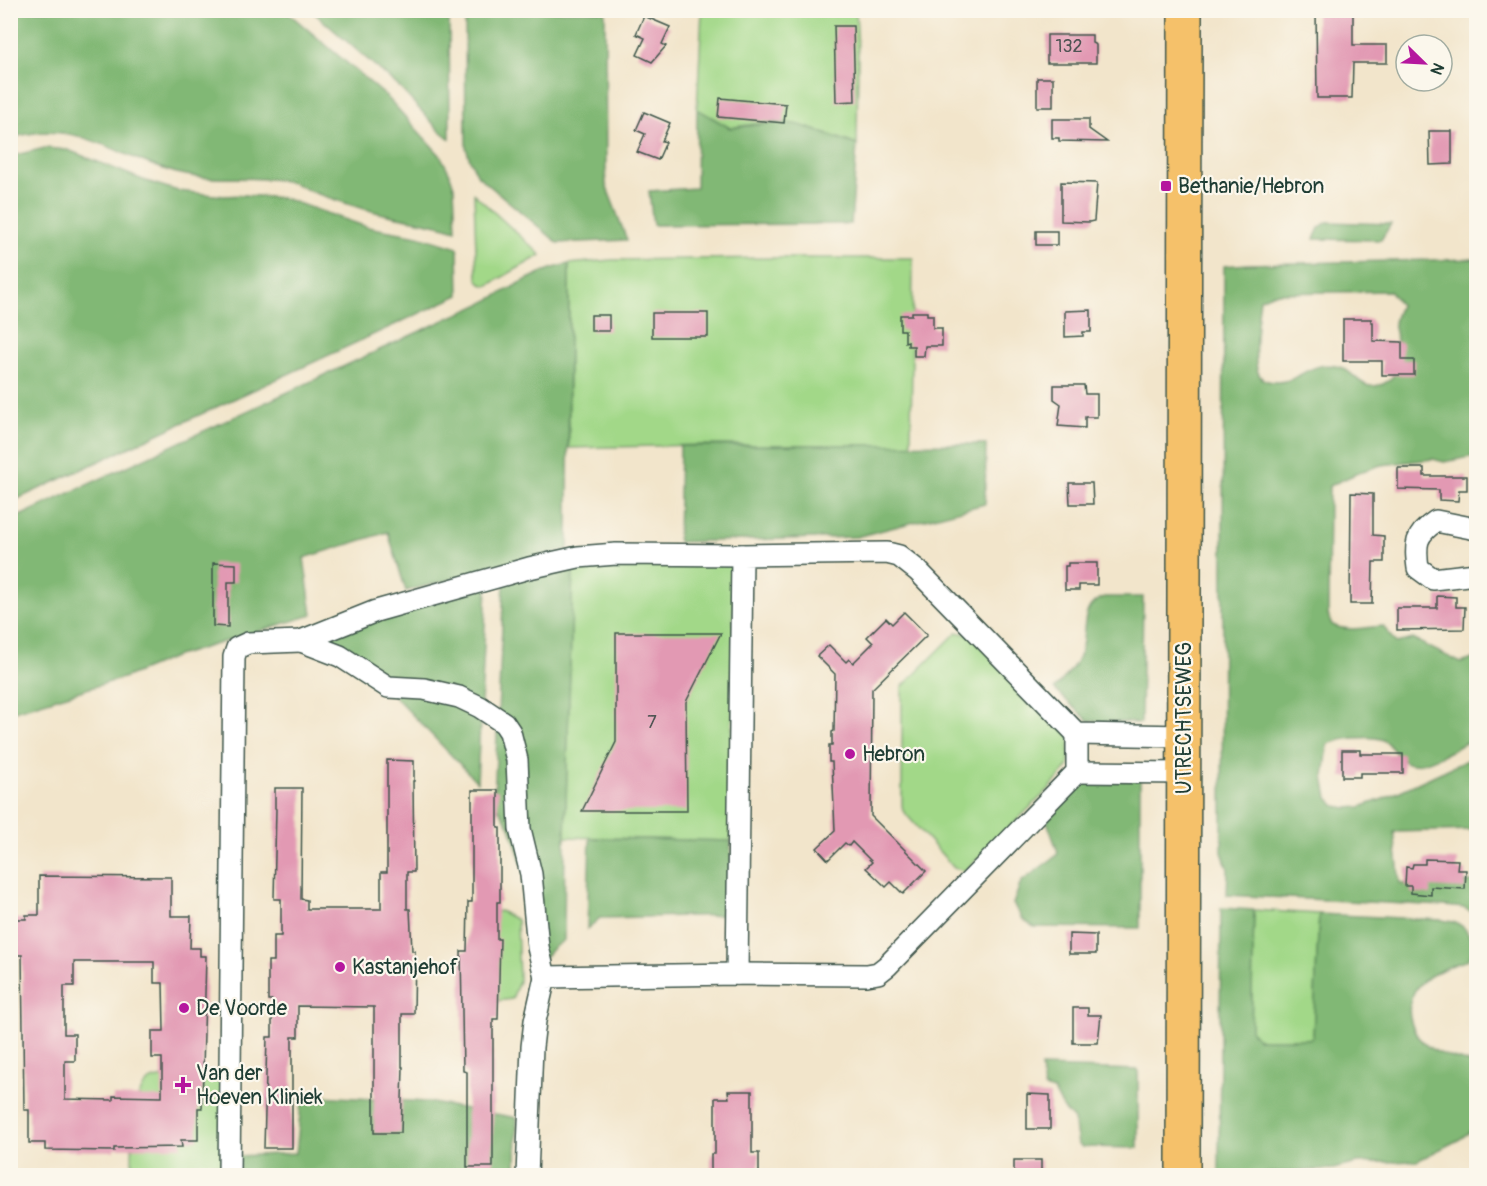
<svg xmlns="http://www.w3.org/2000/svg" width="1487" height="1186" viewBox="0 0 1487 1186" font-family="Pangolin,sans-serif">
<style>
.green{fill:#a2d888;stroke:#608a5e;stroke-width:1.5}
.forest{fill:#81b874;stroke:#507a54;stroke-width:1.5;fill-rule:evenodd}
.building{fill:#e299b3;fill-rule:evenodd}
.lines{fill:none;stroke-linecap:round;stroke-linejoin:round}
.minor-casing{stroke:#3f564b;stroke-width:24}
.primary-casing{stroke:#3f564b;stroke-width:36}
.minor{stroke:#fff;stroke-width:21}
.primary{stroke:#f5c16b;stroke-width:33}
.poi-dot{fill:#b5179e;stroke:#fbf7ec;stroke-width:2}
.labels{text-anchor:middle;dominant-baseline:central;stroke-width:4.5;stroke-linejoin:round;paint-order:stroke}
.number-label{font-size:18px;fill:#505454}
.poi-label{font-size:21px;fill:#1f3d34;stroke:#fbf7ec;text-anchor:start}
.street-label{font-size:21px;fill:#1f3d34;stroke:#fbf7ec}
</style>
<rect width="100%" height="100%" fill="#fbf7ec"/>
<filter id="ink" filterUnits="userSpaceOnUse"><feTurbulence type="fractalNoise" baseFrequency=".0167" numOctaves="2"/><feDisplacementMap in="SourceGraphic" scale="12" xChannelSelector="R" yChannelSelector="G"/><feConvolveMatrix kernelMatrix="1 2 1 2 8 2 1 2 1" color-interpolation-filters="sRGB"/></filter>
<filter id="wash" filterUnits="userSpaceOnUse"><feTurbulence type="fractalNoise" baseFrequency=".008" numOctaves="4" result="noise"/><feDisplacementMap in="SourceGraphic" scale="24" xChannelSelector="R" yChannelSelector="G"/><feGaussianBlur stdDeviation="1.35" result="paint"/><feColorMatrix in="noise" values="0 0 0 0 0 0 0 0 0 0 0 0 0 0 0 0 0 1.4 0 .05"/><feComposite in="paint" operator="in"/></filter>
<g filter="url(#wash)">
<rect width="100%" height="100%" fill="#f2e5cb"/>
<g class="green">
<path d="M702,11H856L858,52L857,145C809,126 782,117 730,128L697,109Z"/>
<polygon points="474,194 541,255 487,286 481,284 477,278"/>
<polygon points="776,258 913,258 911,445 701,445 569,448 569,264 611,260"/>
<polygon points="734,561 731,841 565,837 573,565"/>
<polygon points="957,632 974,636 1070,734 1069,766 1050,788 965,871 954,868 903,811 902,805 902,687"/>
<polygon points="1254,910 1319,914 1313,1037 1308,1039 1257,1039 1251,1031"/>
<polygon points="500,911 517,920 519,981 512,999 497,1001 491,913"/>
<path d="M212,1075L222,1078L223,1175L132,1176C133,1154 128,1089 152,1080C167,1074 195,1077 212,1075Z"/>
</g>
<g class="forest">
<path d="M11,10L286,11L387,97L440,155L449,172L454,187L456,230C428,221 400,219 372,211C353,206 333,199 315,193C305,189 296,183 285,181C251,175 215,182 181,174C117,159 80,117 11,138Z"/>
<polygon points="312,11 449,11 450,139 440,131 398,86"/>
<polygon points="465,11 605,11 606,185 627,240 558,243 478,176 470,160 466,147"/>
<polygon points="697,109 730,128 781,122 800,125 857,145 851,224 653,225 649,191 696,188"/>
<polygon points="45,148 68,150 143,180 178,191 224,196 244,195 283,198 367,227 418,236 458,248 459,295 11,502 11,156"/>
<polygon points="1327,222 1391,224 1381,240 1314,239 1319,228"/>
<path d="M1476,259V456L1444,462L1433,459L1381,465L1360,472L1329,486L1328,614L1331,624C1346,633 1367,627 1383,626L1396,643L1413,639L1461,663L1476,658V737C1461,745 1428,766 1411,764C1398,762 1393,746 1383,740C1373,735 1336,738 1328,745L1324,777L1328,798L1336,806L1347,808L1360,807L1383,799L1476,756V830L1394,832L1400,884L1476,882V914L1464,908L1445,906L1227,895L1228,869L1222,852L1224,266L1249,264ZM1390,291L1400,305C1398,311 1393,320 1394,327C1396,343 1406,357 1394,375C1390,380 1385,384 1379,385C1361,391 1355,372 1340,367C1324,362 1311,368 1298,376C1291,380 1283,382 1276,382C1270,382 1263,381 1260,376C1251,365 1258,314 1260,299L1274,293Z"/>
<path d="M569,264L568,549L406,591L388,532L304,558L312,615L174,657L126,677L11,712V520L455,315C495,302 528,272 569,264Z"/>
<polygon points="986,444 985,504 856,537 678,542 680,446"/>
<polygon points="573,565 565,837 564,940 553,948 540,963 534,902 510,827 494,801 504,582"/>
<polygon points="487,587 477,782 351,651 325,632"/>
<path d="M1105,597H1143L1141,723L1089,721L1054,689C1064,679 1075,667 1080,654C1088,633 1077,605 1105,597Z"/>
<polygon points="1084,777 1140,777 1140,928 1034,927 1023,920 1013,904 1021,882 1056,856 1058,852 1045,816"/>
<polygon points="590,838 731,841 730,915 600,918 587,929"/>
<path d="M1221,908L1254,910L1251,1031L1257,1039H1308L1313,1037L1319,914L1442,920C1449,921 1458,922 1463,927C1471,934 1477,953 1467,960C1464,962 1461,962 1458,963C1445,968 1427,976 1418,986C1411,995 1408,1006 1410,1017C1416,1052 1448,1056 1476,1065V1127L1460,1139L1417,1161L1357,1163L1333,1169L1265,1173L1258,1175H1219Z"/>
<polygon points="1041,1067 1138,1070 1138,1148 1082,1147 1078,1144 1074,1120 1063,1108 1054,1091 1044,1088"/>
<polygon points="302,1095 427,1102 517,1118 516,1175 239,1175 239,1156 296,1153"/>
</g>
<g id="blocks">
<g class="building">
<polygon points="1316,10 1353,10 1353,45 1387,45 1387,63 1353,63 1352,98 1317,98"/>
<polygon points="644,16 670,27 662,44 666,46 652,62 637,55 645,38 636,34"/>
<polygon points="834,26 853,26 855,101 836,102"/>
<polygon points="1047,35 1092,35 1092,43 1096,45 1096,63 1047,63"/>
<rect x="1037" y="78" width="16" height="29"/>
<polygon points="720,98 786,104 784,123 718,117"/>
<polygon points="644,112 670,123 662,141 666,142 658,160 637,152 645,134 636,130"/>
<polygon points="1052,119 1089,119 1089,129 1107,142 1059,141 1059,138 1052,138"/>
<polygon points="1429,131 1452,131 1452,164 1430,165"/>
<polygon points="1061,182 1097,183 1094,221 1089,222 1061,221"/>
<rect x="1036" y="231" width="21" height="14"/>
<polygon points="1091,310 1091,332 1083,332 1083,336 1065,337 1065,311"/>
<polygon points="912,312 927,312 927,315 933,315 933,328 942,328 942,346 925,346 924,356 914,356 914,346 908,346 908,341 905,342 905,330 900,330 900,315 912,315"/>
<rect x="652" y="313" width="56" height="24"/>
<rect x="591" y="315" width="18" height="16"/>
<polygon points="1343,319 1371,319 1371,322 1373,322 1373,341 1402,342 1402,360 1414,360 1414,375 1382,375 1382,361 1343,361"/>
<polygon points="1054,385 1084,385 1085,394 1097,394 1097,417 1085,417 1085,428 1058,426 1061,404 1054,399"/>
<polygon points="1398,468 1424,468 1424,476 1467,476 1467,490 1459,490 1458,501 1439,500 1439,490 1398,489"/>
<polygon points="1069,483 1092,483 1093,504 1070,504"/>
<polygon points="1351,493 1373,494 1373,535 1384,536 1384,562 1373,562 1372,604 1350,604"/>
<polygon points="213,563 236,564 236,582 228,582 228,627 213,626"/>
<polygon points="1068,563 1097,563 1097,585 1079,585 1079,590 1065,590 1065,566 1068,566"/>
<polygon points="1437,596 1456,597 1456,607 1465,607 1464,629 1397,630 1397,608 1437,608"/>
<polygon points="904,612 927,635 872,689 871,816 926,871 903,894 891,882 886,887 866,868 872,862 852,842 849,846 845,843 828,860 817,848 835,831 832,762 829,762 829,745 832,745 832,732 834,731 835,674 817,656 829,645 846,662 849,659 853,663 873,643 867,637 886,618 892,624"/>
<polygon points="616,633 721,633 686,702 687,811 582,811 616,742"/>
<polygon points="1342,750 1360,750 1360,754 1403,754 1403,773 1360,773 1360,777 1342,777"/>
<polygon points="387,760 414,761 414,781 413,781 414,872 407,872 407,909 410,909 412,951 415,951 414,1014 402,1014 402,1067 403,1067 401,1133 374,1133 374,1007 298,1006 298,1037 292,1037 292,1148 264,1148 267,1037 272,1037 272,1000 268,1000 268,961 274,961 274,936 281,936 281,899 274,899 276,809 275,808 275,788 302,788 301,899 307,900 307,909 381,909 381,872 387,872"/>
<polygon points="472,790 498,790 498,828 500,828 500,902 497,902 497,939 500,939 498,1019 493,1019 493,1167 467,1167 467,1072 463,1071 461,951 467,951 468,902 472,902"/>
<polygon points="1425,859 1458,860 1457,870 1466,870 1465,889 1431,887 1431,895 1411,893 1411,886 1405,886 1406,867 1412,868 1413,864 1425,864"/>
<path d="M39,876L171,877V916H191L190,948H200V956H206L202,1108H198V1140H181L182,1147L114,1148V1151L45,1150V1143H29V1110H24L22,955H10V919H26V915H39ZM74,962H154V983H163L164,1031H152V1058H162V1097L113,1096V1100L65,1099V1061H75V1034H64V986H74Z"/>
<polygon points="1069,934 1096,935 1096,954 1069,954"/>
<polygon points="1073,1008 1088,1008 1088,1015 1101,1015 1098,1043 1073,1043"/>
<polygon points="728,1091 752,1091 752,1153 759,1153 759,1176 711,1176 711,1154 715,1154 715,1098 729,1098"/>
<polygon points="1027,1094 1050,1095 1050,1129 1027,1129"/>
<rect x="1014" y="1160" width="27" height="16"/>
</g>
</g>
</g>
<g filter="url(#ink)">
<use href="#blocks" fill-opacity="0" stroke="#3f564b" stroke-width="1.5"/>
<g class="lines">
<defs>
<g id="minor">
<path d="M1476,529L1436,521C1415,535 1415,544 1418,568L1433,579L1476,574"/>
<polyline points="301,641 340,656 388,687 424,689 459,697 480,707 504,723 510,732 517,760 520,829 531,874 538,947 545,977"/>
<polyline points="1077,772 1185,773"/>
<polyline points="737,974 742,555 887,553 899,556 918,571 1077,734 1185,736"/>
<polyline points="229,1176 234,657 237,648 248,643 301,641 376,611 529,568 578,557 616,554 742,555"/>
<polyline points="527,1176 532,1047 535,1021 545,977 737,974 867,975 878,973 887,966 1077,772 1077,734"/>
</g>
<polyline id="primary" points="1183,1176 1185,10"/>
</defs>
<use href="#minor" class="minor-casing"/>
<use href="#primary" class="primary-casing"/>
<use href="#minor" class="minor"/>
<use href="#primary" class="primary"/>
</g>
</g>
<g class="poi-dot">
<rect x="1160" y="180" width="12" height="12" rx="3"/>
<circle cx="850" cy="754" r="6"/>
<circle cx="340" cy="967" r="6"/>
<circle cx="184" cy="1008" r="6"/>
<path d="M180 1076h6v6h6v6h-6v6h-6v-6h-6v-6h6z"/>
</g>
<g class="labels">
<g class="number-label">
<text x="1069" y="46">132</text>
<text x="652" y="722">7</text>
</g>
<g class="poi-label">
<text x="1178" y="186">Bethanie/Hebron</text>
<text x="862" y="754">Hebron</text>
<text x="352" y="967">Kastanjehof</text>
<text x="196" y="1008">De Voorde</text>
<text x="196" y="1073">Van der<tspan x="196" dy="24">Hoeven Kliniek</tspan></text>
</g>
<g class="street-label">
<text transform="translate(1184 718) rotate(-90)">UTRECHTSEWEG</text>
</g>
</g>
<rect width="1487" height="1186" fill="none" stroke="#fbf7ec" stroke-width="36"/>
<g transform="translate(1424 63) rotate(114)"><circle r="28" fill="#fbf7ec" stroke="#a3ada2" stroke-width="1.5"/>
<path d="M0-4.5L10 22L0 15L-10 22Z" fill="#b5179e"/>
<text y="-9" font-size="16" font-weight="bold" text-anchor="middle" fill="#1f3d34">N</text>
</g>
</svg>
